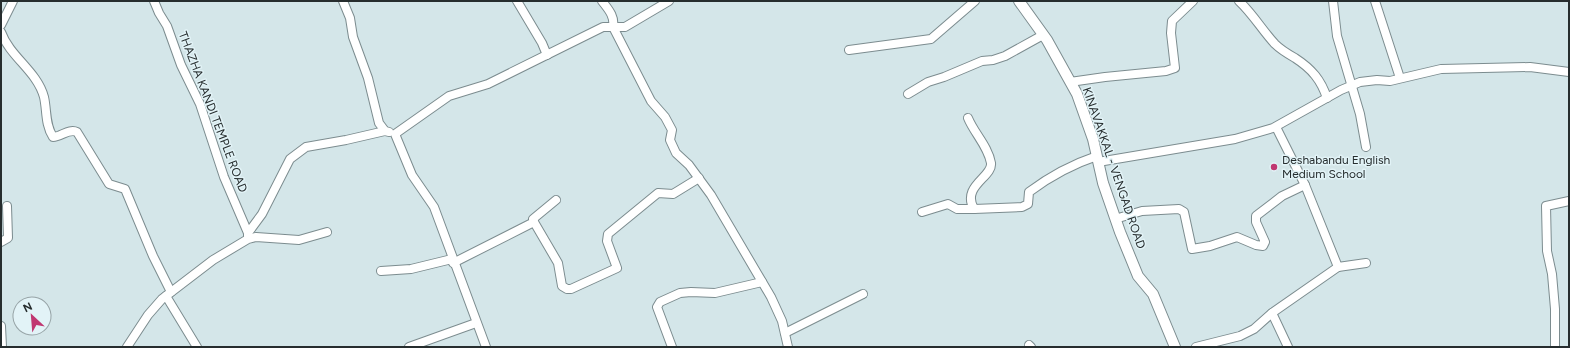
<svg xmlns="http://www.w3.org/2000/svg" width="1570" height="348" viewBox="0 0 1570 348" font-family="Figtree,sans-serif">
<style>
.lines{fill:none;stroke-linecap:round;stroke-linejoin:round}
.minor-casing{stroke:#7c8c8f;stroke-width:10}
.major-casing{stroke:#7c8c8f;stroke-width:12}
.minor{stroke:#fff;stroke-width:8}
.major{stroke:#fff;stroke-width:10}
.poi-dot{fill:#c03771;stroke:#e2f3f7;stroke-width:1.5}
.labels{text-anchor:middle;dominant-baseline:central;stroke-width:3;stroke-linejoin:round;paint-order:stroke}
.street-label{font-size:12px;fill:#262d2e;stroke:#e2f3f7}
.poi-label{font-size:12px;fill:#262d2e;stroke:#e2f3f7;text-anchor:start}
</style>
<rect width="100%" height="100%" fill="#d4e6e9"/>
<g class="lines">
<defs>
<g id="minor">
<polyline points="154,1 159,13 167,26 181,65 200,104 224,177 248,233"/>
<polyline points="343,1 350,18 353,37 368,78 379,123 385,131 389,132"/>
<polyline points="517,1 542,43 547,55"/>
<path d="M602,1C608,9 615,16 613,27L651,101L665,117L672,130L670,140L676,153L689,165L711,195L771,297L782,321L788,347"/>
<path d="M1239,1C1253,14 1262,30 1275,44C1281,50 1288,54 1295,58C1312,69 1321,80 1327,98"/>
<polyline points="1333,1 1337,36 1360,114 1366,147"/>
<polyline points="1375,1 1400,78"/>
<polyline points="1,25 13,1"/>
<path d="M1,32C10,57 37,71 44,97C47,110 45,125 53,137C61,137 69,128 77,132L109,184L125,189L153,256L171,292"/>
<polyline points="849,50 931,39 975,1"/>
<polyline points="1070,82 1105,77 1166,71 1175,68 1171,33 1172,21 1193,1"/>
<polyline points="908,94 928,82 944,77 982,61 993,60 1005,56 1043,35"/>
<path d="M968,118C974,133 988,146 991,163C993,177 961,186 974,209L1022,207L1028,204L1029,192C1049,177 1073,164 1097,156"/>
<polyline points="1098,162 1235,139 1273,128 1341,90 1360,82 1377,80 1390,81 1441,69 1530,67 1569,72"/>
<polyline points="922,212 948,204 957,209 974,209"/>
<polyline points="1115,219 1142,211 1179,209 1184,212 1192,249 1210,246 1237,237 1256,245 1263,246 1265,242 1256,222 1256,216 1282,196 1305,185"/>
<polyline points="534,222 558,263 562,286 567,289 571,289 617,268 607,241 608,234 658,193 673,194 699,178"/>
<polyline points="248,236 248,233 262,214 290,159 306,147 346,140 385,131"/>
<polyline points="1,242 8,238 7,206"/>
<polyline points="453,263 534,222 533,219 556,200"/>
<polyline points="1338,267 1366,263"/>
<polyline points="381,271 411,269 452,259"/>
<polyline points="166,296 197,347"/>
<polyline points="1272,313 1288,347"/>
<polyline points="1,326 2,347"/>
<polyline points="785,333 863,294"/>
<polyline points="1029,345 1031,347"/>
<polyline points="127,347 148,315 162,299 213,260 248,239 256,237 299,240 327,232"/>
<polyline points="409,347 476,323"/>
<polyline points="486,347 434,207 412,175 395,134 449,96 488,84 603,27 625,27 669,1"/>
<polyline points="672,347 657,307 660,302 680,293 691,292 715,293 762,282"/>
<polyline points="1196,347 1240,336 1254,329 1272,313 1338,267 1305,185 1276,127"/>
<polyline points="1555,347 1555,309 1552,274 1547,251 1546,206 1569,201"/>
</g>
<polyline id="major" points="1019,1 1047,40 1077,94 1093,139 1103,183 1120,232 1138,276 1153,294 1175,347"/>
</defs>
<use href="#minor" class="minor-casing"/>
<use href="#major" class="major-casing"/>
<use href="#minor" class="minor"/>
<use href="#major" class="major"/>
</g>
<circle class="poi-dot" cx="1274" cy="167" r="4"/>
<g class="labels">
<g class="street-label">
<text transform="translate(213 112) rotate(69)">THAZHA KANDI TEMPLE ROAD</text>
<text transform="translate(1114 168) rotate(71)">KINAVAKKAL - VENGAD ROAD</text>
</g>
<g class="poi-label">
<text x="1282" y="160">Deshabandu English<tspan x="1282" dy="14">Medium School</tspan></text>
</g>
</g>
<rect width="1570" height="348" fill="none" stroke="#262d2e" stroke-width="4"/>
<g transform="translate(32 316) rotate(334)"><circle r="19" fill="#e2f3f7" stroke="#97a4a7"/>
<path d="M0-3L7 15L0 10L-7 15Z" fill="#c03771"/>
<text y="-6" font-size="11" font-weight="bold" text-anchor="middle" fill="#262d2e">N</text>
</g>
</svg>
